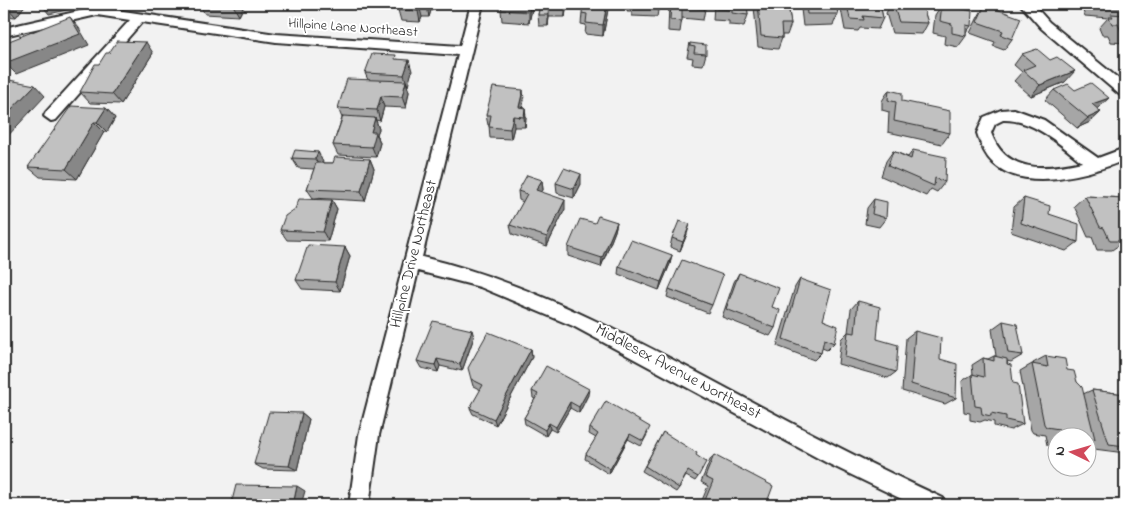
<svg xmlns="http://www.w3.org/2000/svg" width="1129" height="509" viewBox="0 0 1129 509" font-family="'Indie Flower',sans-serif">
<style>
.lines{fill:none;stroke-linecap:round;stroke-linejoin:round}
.minor-casing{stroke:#2b2b2b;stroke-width:4}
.minor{fill:#fff;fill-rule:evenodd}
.wall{fill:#a6a6a6;stroke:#2b2b2b}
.shaded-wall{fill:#878787;stroke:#2b2b2b}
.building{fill:#c1c1c1;stroke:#2b2b2b}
.labels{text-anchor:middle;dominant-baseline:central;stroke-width:4;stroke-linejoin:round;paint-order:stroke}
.far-street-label{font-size:14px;fill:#2b2b2b;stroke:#fff}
.street-label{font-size:16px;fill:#2b2b2b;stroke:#fff}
</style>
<rect width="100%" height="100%" fill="#f2f2f2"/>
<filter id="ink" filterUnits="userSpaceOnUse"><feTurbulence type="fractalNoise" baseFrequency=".02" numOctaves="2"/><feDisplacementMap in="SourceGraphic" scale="10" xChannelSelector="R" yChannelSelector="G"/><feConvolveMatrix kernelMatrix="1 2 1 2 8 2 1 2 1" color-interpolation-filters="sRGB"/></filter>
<g filter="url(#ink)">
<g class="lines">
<defs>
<g id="minor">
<path d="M471,4H483L422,257C521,280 611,327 700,374C780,417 860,460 943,498L946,505H914L829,464L573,326L480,287L418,271L379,435L369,505H349L359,435L458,55L276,42L142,22L56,120L51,121L44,116L46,112L130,20L97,15L4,36V28L97,7L276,34L460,46Z"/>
<polygon points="1020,4 1033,4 1049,22 1125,84 1125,96 1120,95 1041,28"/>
<path d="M1014,109L1044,120L1098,158L1125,148V160C1091,174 1024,193 993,163C985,156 980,143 977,133L984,117L1001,110ZM1003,120C1033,119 1060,144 1082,162C1046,170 1006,174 991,133L995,124Z"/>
</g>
</defs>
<use href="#minor" class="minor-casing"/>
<use href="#minor" class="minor"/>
</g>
<g class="wall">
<polygon points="4,4 26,4 16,17 4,16"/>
<polygon points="159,4 245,4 239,16 205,14 200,6 198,9 161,8"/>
<polygon points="400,4 432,4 432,7 429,17 422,17 420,22 401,21 398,10"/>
<polygon points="533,4 529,23 502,21 501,10"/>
<polygon points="540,4 567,4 565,17 549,17 548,26 539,26 538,15"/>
<polygon points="609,4 603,36 585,34 586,25 581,24 582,13"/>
<polygon points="625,4 659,4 657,17 632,16 632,12 627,12 628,7 625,7"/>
<polygon points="669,4 705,4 705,9 703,20 682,18 680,32 668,31"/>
<polygon points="714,4 747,4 748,15 744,26 729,25 729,21 713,20"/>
<polygon points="755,4 788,4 791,24 787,35 782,35 782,38 778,49 758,47 754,7"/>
<polygon points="803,4 836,4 838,14 833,25 803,26 801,9"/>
<polygon points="843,4 880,4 883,18 878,29 860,28 858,31 845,30 841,9"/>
<polygon points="891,4 922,4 928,23 922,34 892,33 886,13"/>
<polygon points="942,4 971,26 966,33 966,36 958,47 944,44 945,36 933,33 935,15"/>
<polygon points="1076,4 1125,4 1125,43 1111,42 1108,35 1102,35 1099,28 1108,18 1085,16 1082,9 1077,8"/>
<polygon points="985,5 1012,39 1004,50 993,46 995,42 970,33 978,17"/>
<polygon points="690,43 706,54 703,65 692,64 693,58 687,57"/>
<polygon points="109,53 153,53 121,104 90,103 80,92 99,64"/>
<polygon points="1022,54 1065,82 1031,96 1014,81 1022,72 1014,65"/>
<polygon points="398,59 412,71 407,86 409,92 406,108 384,107 380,121 376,120 379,129 377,134 380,143 376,157 338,155 333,145 342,118 338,108 368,80 365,73"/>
<polygon points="889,90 902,101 950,133 942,144 888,132 889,112 882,110 882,101"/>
<polygon points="1054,90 1097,109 1101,112 1090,122 1077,128 1045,100"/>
<polygon points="524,100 522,108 525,108 526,118 525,127 514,127 511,139 490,138 489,125 488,125 486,115"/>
<polygon points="106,108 115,118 107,132 104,132 77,179 40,177 28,167"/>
<polygon points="913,150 945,182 937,192 931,189 926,196 881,176 886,161 893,151 908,157"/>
<polygon points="318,152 323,163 333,163 370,159 374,169 365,201 313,198 307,189 314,169 298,168 292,158"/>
<polygon points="542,180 543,190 541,192 565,209 547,246 512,234 510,225 523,202 519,200 518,191"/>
<polygon points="556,183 581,184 574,198 557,193"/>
<polygon points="1085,196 1125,198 1125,246 1119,245 1112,250 1097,250 1092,237 1088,237 1074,206"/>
<polygon points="1024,198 1049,214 1078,242 1066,251 1011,232 1014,207"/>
<polygon points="874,199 886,218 879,227 865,224 867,208"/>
<polygon points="332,200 337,209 328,241 287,240 280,230"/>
<polygon points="617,222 615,231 601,267 568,256 568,247 595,223"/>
<polygon points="687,234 680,251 670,247 672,238"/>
<polygon points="345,247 350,256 340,291 302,289 296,280"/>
<polygon points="672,255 670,264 659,290 618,274 619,266"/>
<polygon points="739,273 772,307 775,328 770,336 722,317 734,282"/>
<polygon points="800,279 823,320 834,343 827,350 822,348 821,353 814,360 777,346 795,287"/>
<polygon points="669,289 712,305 708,313 667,297"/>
<polygon points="858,301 877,339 896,372 888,378 838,364 841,339 848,332 851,309"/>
<polygon points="1003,321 1023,355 1011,362 1007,361 1023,424 1011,430 994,426 994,422 985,420 980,422 970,420 970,413 964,412 962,381 973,374 972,365 983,358 988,359 994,356 996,356 992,329"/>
<polygon points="915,331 940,359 956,398 945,404 902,391 906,338"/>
<polygon points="474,337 462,371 440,366 438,372 421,368 417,361"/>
<polygon points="531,349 532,357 496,425 473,414 470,408 481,390 473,386 471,379"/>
<polygon points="1046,356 1067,370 1077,382 1083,394 1092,390 1125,394 1125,453 1094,449 1091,440 1086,442 1086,436 1056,436 1056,447 1047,445 1045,435 1033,433 1031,430 1020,371 1032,364 1034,364 1033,363"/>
<polygon points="532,391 588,395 579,413 570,408 556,432 550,429 546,436 525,424 524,418 535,399 533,398"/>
<polygon points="302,413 309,419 297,470 263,469 254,464"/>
<polygon points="590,428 648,433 641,446 628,439 609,474 585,459 586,454 596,438 589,434"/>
<polygon points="663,432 698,477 695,481 686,476 679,488 676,492 642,471"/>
<polygon points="714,455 766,505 700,505 708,486 701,482 710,460"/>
</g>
<g class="shaded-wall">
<polygon points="8,4 26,4 16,17 6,6"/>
<polygon points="41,4 92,4 49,14"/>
<polygon points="195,4 199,4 200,6 198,9"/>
<polygon points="234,4 245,4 239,16 233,5"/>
<polygon points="427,4 432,4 432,7 429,17 427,6"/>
<polygon points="530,4 533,4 529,23 529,12"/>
<polygon points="565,4 567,4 565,17"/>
<polygon points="607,4 609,4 603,36 603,25"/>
<polygon points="419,5 422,17 420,22 418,11"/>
<polygon points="549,6 549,17 548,26 548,15"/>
<polygon points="70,17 79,28 89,45 16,74 5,63"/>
<polygon points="146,42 153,53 121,104 112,94"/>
<polygon points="409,60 412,71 408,86 404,75"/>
<polygon points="1075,71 1065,82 1031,96 1040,85"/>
<polygon points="406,81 409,92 406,108 402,97"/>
<polygon points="35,85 45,96 4,140 4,117"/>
<polygon points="523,90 524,100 520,118 519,107"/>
<polygon points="381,96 384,107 380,121 377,110"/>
<polygon points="1109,98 1098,108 1084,114 1092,104"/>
<polygon points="106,108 115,118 107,132 97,122"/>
<polygon points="525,108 526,118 525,127 524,117"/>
<polygon points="1101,112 1090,122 1077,128 1088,118"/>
<polygon points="513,116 514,127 511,139 510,129"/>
<polygon points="375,118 379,129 377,134 380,143 376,157 372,147 371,132"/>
<polygon points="94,122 104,132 77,179 66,169"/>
<polygon points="318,152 323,162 321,169 315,159"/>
<polygon points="370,159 374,169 365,201 361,191"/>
<polygon points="581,174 581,184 574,198 574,189"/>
<polygon points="542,180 543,190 537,200 536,190"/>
<polygon points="332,200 337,209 328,241 323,232"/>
<polygon points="565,200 565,209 547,246 547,237"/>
<polygon points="617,222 615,231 601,267 602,258"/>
<polygon points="690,224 687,234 680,251 683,242"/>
<polygon points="345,247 350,256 340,291 335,282"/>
<polygon points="672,255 670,264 659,290 661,282"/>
<polygon points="472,330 474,337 462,371 460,364"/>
<polygon points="531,349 532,357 496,425 494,419"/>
<polygon points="437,359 440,366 438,372 435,365"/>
<polygon points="589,389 588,395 579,413 579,407"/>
<polygon points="570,402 570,408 556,432 556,427"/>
<polygon points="302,413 309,419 297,470 289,466"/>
<polygon points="549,423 550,429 546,436 545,430"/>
<polygon points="630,434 628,439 609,474 610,469"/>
<polygon points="297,486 305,491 301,505 293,505"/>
</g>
<g class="building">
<polygon points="214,4 234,4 233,5"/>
<polygon points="400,4 427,4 427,6 419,5 418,11 398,10"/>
<polygon points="502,4 530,4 529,12 501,10"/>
<polygon points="540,4 565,4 565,6 549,6 548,15 538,15"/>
<polygon points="583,4 607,4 603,25 586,23 587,14 582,13"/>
<polygon points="634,4 659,4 659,6"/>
<polygon points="671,4 705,4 705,9 682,7 682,21 670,20"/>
<polygon points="716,4 747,4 748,15 732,13 732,10 716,9"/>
<polygon points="758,4 788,4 791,24 781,24 782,38 761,36"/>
<polygon points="806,4 836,4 838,14 807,14"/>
<polygon points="847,4 880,4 883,18 863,16 864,20 850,19"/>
<polygon points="893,4 922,4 928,23 899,22"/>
<polygon points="942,4 972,11 971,26 966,25 966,36 952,33 952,24 940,21"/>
<polygon points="1095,4 1125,4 1125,7 1095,5"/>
<polygon points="985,5 1021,18 1012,39 1001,35 1003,31 977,22"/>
<polygon points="1111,14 1125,15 1125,31 1121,31 1118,24 1112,24 1109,17 1113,17"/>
<polygon points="70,17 80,34 5,63 4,60 4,43"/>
<polygon points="117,41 146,42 112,94 80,92 95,64 99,64 106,53 109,53"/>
<polygon points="690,43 706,45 706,54 694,53 695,47 690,46"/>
<polygon points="1037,49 1050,60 1057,57 1075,71 1040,85 1023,70 1035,65 1022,54"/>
<polygon points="372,54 396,55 395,59 409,60 404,75 365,73"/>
<polygon points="4,79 35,85 4,117"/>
<polygon points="347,79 406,81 402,97 381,96 377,110 338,108"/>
<polygon points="1091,83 1109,98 1092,104 1101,112 1088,118 1054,90 1068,84 1075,90"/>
<polygon points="493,87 523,90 519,107 525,108 524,117 513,116 510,129 489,127 491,115 486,115"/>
<polygon points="889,90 902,93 902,101 950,111 950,133 894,121 896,102 888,100"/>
<polygon points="71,106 106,108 97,122 94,122 66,169 28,167"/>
<polygon points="343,116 375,118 371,132 376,132 372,147 333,145"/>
<polygon points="295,150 318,152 315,159 292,158"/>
<polygon points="913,150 946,157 945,182 935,178 934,186 888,166 893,151 911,159"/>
<polygon points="335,157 370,159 361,191 307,189 316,163 333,163"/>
<polygon points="564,168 581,174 574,189 556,183"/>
<polygon points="527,175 542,180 536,190 565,200 547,237 510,225 527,194 518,191"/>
<polygon points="1085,196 1125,198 1125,236 1122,236 1125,241 1110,241 1104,228 1100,227"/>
<polygon points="1024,198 1050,206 1049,214 1079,224 1078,242 1021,223"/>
<polygon points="299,199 332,200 323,232 280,230 285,216 295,209"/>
<polygon points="874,199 887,202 886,218 872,214"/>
<polygon points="598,216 617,222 602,258 568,247 580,219 595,223"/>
<polygon points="679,221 690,224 683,242 672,238"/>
<polygon points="631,240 672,255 661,282 619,266"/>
<polygon points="308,245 345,247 335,282 296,280"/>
<polygon points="682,260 723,275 712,305 669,289"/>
<polygon points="739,273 779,288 772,307 780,310 775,328 726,309"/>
<polygon points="800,279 831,290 823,320 838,326 834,343 824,339 821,353 783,339"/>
<polygon points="858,301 880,307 877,339 898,345 896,372 845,357 848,332 855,333"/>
<polygon points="433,321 472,330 460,364 437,359 435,365 417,361"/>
<polygon points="1003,321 1017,324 1023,355 1008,353"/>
<polygon points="915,331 941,338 940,359 957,364 956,398 911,384"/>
<polygon points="488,332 531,349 494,419 470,408 483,385 471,379 468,368"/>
<polygon points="994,356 1007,359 1007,364 1011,365 1013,383 1018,384 1023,424 1006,420 1006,416 991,413 991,416 982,414 981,407 975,406 972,374 984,377 983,358 994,361"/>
<polygon points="1046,356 1065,359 1067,370 1074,371 1077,382 1082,387 1095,439 1086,438 1086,436 1060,436 1059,429 1046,427 1044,424 1032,364 1048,367"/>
<polygon points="546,366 589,389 579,407 570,402 556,427 549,423 545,430 524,418 538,394 532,391"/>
<polygon points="1092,390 1125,394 1125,446 1109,444"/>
<polygon points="606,401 650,427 643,441 630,434 610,469 586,454 598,434 590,428"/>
<polygon points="269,412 302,413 289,466 254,464"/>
<polygon points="663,432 697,453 696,455 706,462 698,477 688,471 679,488 645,466"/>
<polygon points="714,455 773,486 766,505 703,505 713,481 705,477"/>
<polygon points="236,485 297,486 293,505 231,505"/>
</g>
</g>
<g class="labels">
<g class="far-street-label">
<text transform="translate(353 28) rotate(4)">Hillpine Lane Northeast</text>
</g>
<g class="street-label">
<text transform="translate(414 254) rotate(-76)">Hillpine Drive Northeast</text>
<text transform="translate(678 372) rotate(28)">Middlesex Avenue Northeast</text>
</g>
</g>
<rect width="1129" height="509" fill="none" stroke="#fff" stroke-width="20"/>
<rect x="10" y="10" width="1109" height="489" fill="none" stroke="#2b2b2b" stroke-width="2" filter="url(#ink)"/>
<g transform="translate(1072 452) rotate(275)"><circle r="24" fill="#ffffff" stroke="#aaaaaa"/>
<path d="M0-4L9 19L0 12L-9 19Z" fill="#d1495b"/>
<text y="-8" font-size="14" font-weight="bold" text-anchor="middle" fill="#2b2b2b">N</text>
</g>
</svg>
